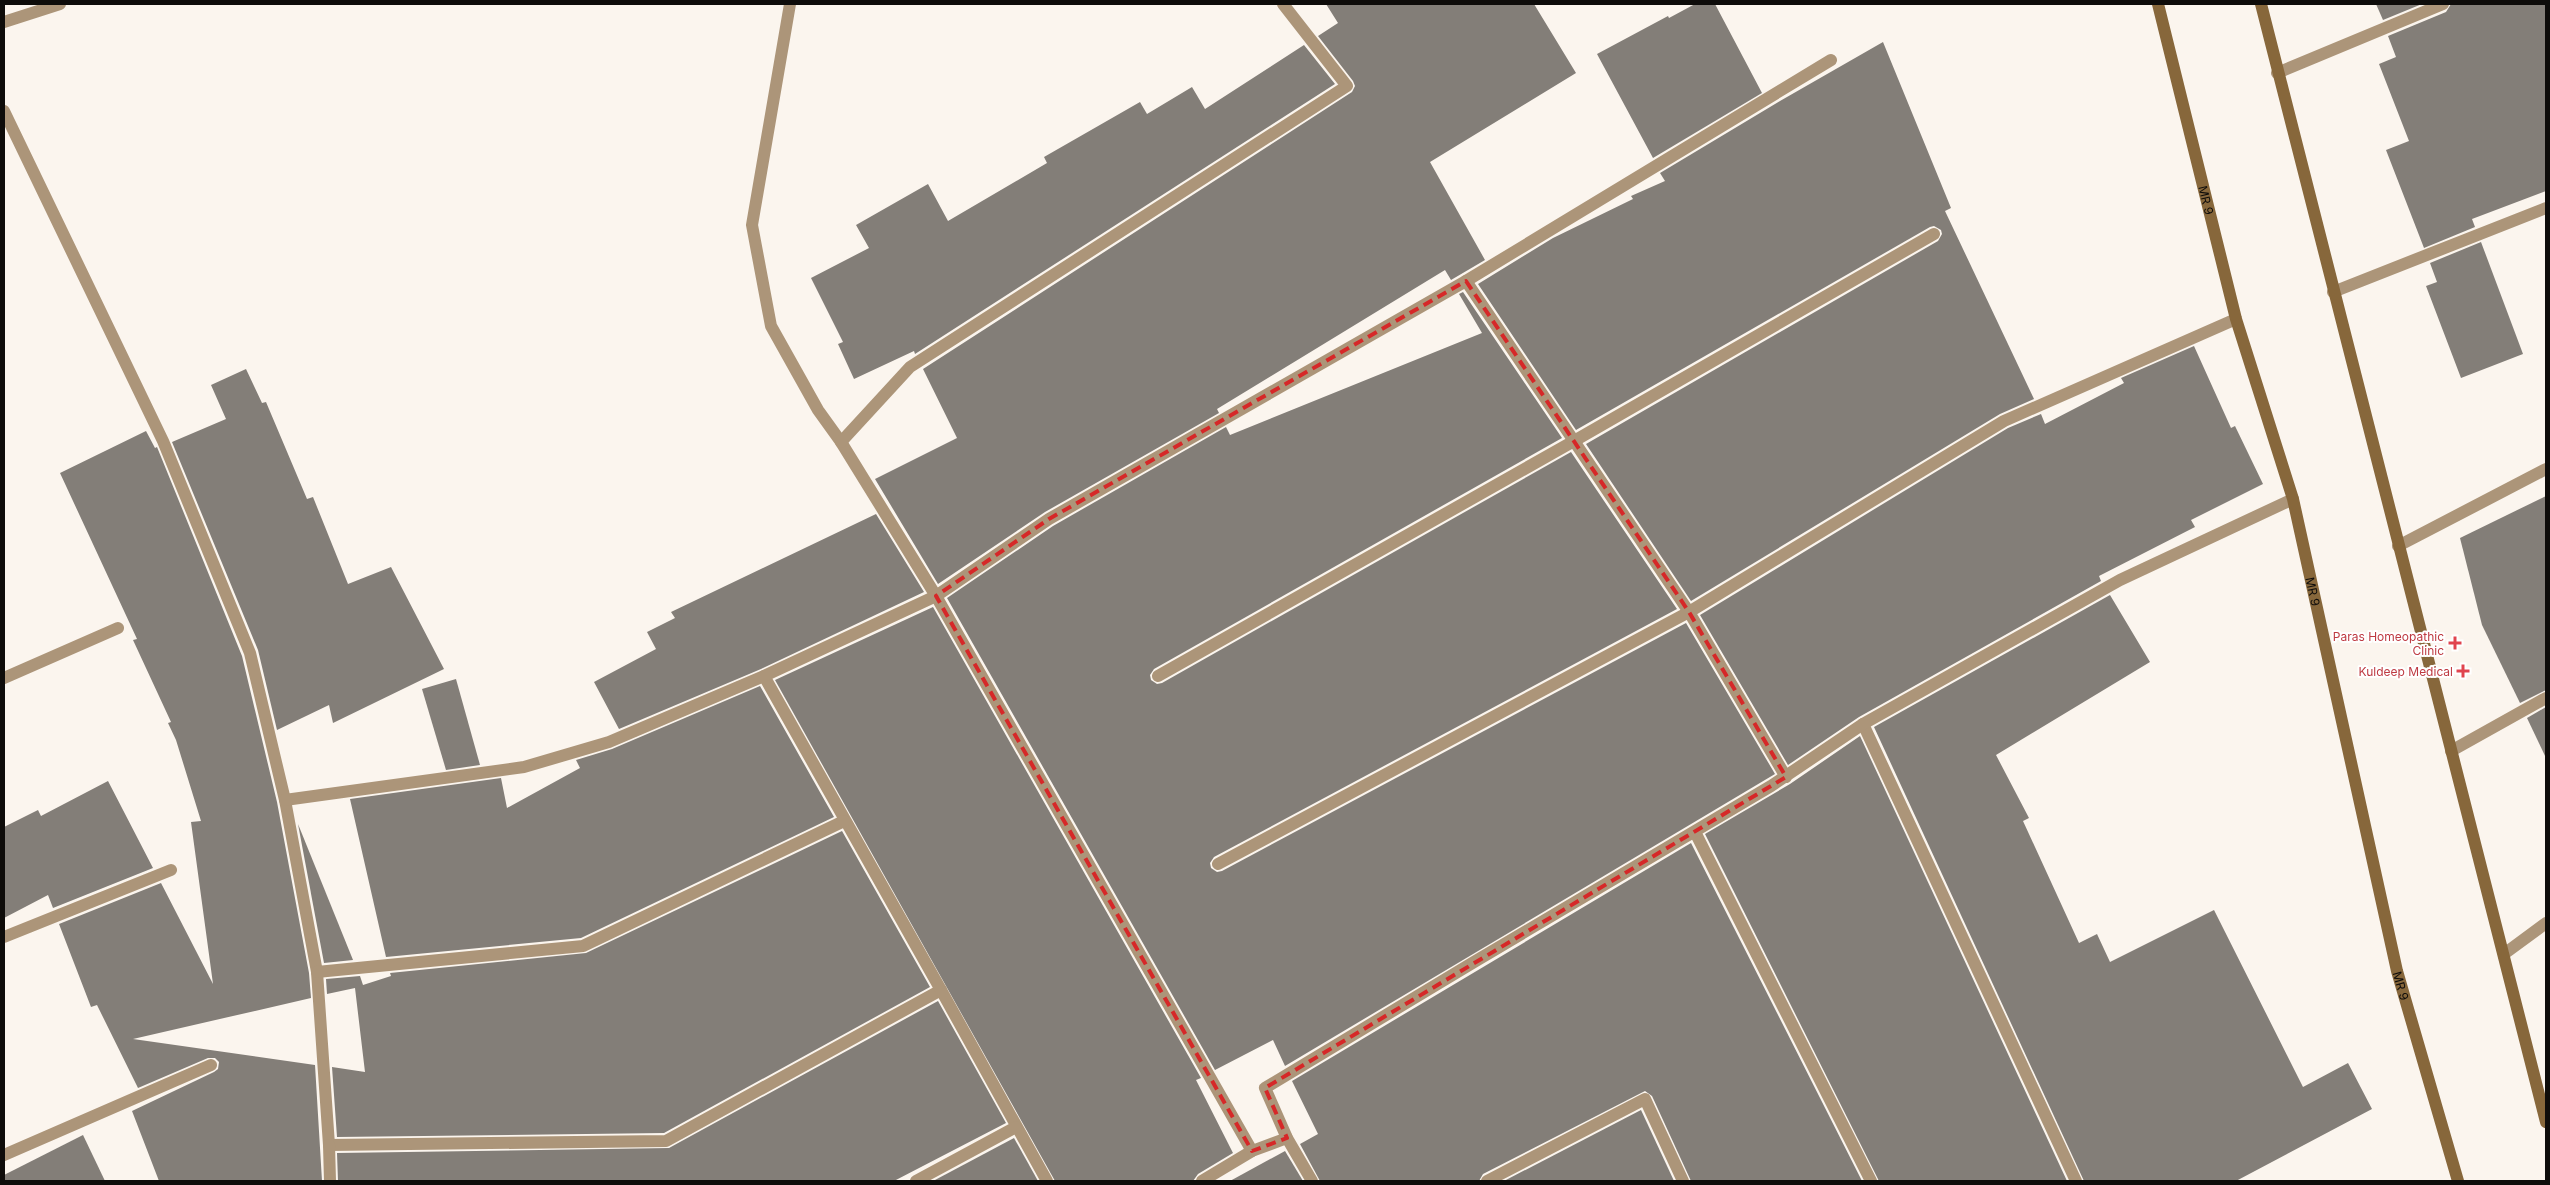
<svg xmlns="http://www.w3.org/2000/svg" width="2550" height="1185" viewBox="0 0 2550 1185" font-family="Inter,sans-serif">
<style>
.building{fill:#837e78}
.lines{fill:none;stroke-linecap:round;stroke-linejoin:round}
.minor{stroke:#ac9579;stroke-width:12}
.tertiary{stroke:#ac9579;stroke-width:12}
.secondary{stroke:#87673b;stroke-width:12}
.marked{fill:none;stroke:#d62828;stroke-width:4;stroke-dasharray:10 6;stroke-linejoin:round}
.health-dot{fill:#e0444e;stroke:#fff;stroke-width:2}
.labels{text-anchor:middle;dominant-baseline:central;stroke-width:4;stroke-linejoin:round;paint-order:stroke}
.street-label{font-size:12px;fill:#0e0c0a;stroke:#fff}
.health-label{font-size:12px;fill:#be3a42;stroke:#fff;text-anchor:end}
</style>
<rect width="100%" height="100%" fill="#fbf5ee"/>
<g class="building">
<polygon points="1326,4 1534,4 1576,73 1430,162 1485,260 1451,280 1445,270 1217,409 1219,413 1045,512 938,584 875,479 957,438 923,369 1352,92 1355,86 1353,81 1318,36 1338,23"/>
<polygon points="1695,4 1715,4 1762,93 1653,158 1597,54 1668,16 1669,18"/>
<polygon points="2376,4 2422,4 2383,20"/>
<polygon points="2451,4 2546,4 2546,191 2472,219 2475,227 2424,248 2386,150 2409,141 2379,64 2396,57 2388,36 2446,12"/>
<polygon points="1883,42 1951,208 1945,211 2034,399 2000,414 1691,601 1586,444 1938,241 1942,234 1941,230 1934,226 1930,227 1576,430 1478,284 1553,238 1633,199 1631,196 1665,181 1660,173 1780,101"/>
<polygon points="1304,45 1335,84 915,354 914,351 854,379 838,344 843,342 811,278 869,248 856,225 928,184 948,221 1047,163 1044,157 1140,102 1147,114 1192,87 1205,109"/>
<polygon points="2481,242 2523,354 2461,378 2426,286 2437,282 2430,263"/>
<polygon points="1463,292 1562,438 1154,669 1150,675 1151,680 1157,684 1162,683 1571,452 1677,609 1214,857 1210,863 1211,868 1217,872 1222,871 1686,623 1775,774 1285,1066 1273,1040 1215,1070 947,598 1053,526 1226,427 1230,435 1482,333 1459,294"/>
<polygon points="2194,346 2231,428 2235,426 2263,484 2191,520 2195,527 2099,576 2101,581 1859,717 1788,765 1700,615 2008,428 2041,414 2045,424 2124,383 2121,378"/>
<polygon points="246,369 262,403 266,402 307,499 313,497 348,584 391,567 444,669 333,723 329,705 277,730 258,650 172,442 226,419 211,385"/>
<polygon points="146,431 155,448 157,447 242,656 277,802 309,973 311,998 133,1039 315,1065 322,1181 159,1181 132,1111 214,1072 218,1069 219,1062 215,1058 208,1058 138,1088 97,1005 91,1007 59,924 161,883 213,984 191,822 201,821 176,740 168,723 171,722 133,640 137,639 60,473"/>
<polygon points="2546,496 2546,690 2520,703 2482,625 2460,538"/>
<polygon points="876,514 924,592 761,669 619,729 594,682 656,649 647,632 675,618 671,612"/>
<polygon points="2110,595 2150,662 1996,755 2029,818 2023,821 2079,943 2097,934 2110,962 2214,910 2303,1087 2348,1063 2372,1109 2236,1181 2084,1181 1874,727"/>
<polygon points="933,607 1201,1078 1196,1080 1233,1153 1198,1174 1193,1181 1055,1181 775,680"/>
<polygon points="456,679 480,765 446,770 422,689"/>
<polygon points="760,686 834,817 581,938 386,957 350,799 501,778 507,808 580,768 576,760 612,749"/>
<polygon points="2546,707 2546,758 2527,718"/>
<polygon points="1860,736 2067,1181 1879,1181 1705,834 1790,784"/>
<polygon points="108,781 153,868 53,908 48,895 4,918 4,827 38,810 41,816"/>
<polygon points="298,824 353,960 324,963"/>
<polygon points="842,831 930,987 664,1133 337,1137 332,1067 365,1072 355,988 327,994 326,979 360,976 363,985 391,976 390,973 586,953"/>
<polygon points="1691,843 1862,1181 1691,1181 1652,1096 1645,1091 1483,1174 1479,1181 1320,1181 1300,1144 1318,1134 1292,1081"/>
<polygon points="938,1001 1006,1123 894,1181 338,1181 337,1153 669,1148"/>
<polygon points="1641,1110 1674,1181 1504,1181"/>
<polygon points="83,1135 105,1181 4,1181 4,1175"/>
<polygon points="1014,1138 1038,1181 936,1181 935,1180"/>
<polygon points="1285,1151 1303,1181 1230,1181"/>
</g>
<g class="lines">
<g class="minor">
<polyline points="790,4 752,225 771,326 818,410 841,442 936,596 1252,1151"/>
<polyline points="2277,73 2443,4"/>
<polyline points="4,111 163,441 250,653 285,800 317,972 329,1145 666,1141 941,990"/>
<polyline points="1466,281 1831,60"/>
<polyline points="2333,292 2546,208"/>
<polyline points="841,442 910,367 1347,86 1283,4"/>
<polyline points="2398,546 2546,469"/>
<polyline points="764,676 941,990 1047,1181"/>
<polyline points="1158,676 1574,441 1689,612 1786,777"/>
<polyline points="4,678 118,628"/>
<polyline points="1863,724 2076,1181"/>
<polyline points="2451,751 2546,698"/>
<polyline points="285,800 524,767 609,742 764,676 936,596 1049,519 1466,281 1574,441 1934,234"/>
<polyline points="1695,832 1871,1181"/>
<polyline points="1218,864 1689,612 2004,421 2236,319"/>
<polyline points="4,937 171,870"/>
<polyline points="2504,954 2546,923"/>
<polyline points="317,972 583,946 844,821"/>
<polyline points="329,1145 330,1181"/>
<polyline points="4,1155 211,1065"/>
<polyline points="916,1181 1016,1127"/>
<polyline points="1202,1181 1252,1151 1287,1138"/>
<polyline points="1312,1181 1287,1138 1265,1088 1474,962 1771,786 1863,724 2120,580 2293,499"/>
<polyline points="1487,1181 1645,1099 1683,1181"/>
</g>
<polyline class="tertiary" points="4,22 60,4"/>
<g class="secondary">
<path id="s1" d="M2158,4L2236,319L2293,499L2397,971L2458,1181"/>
<polyline points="2261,4 2546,1122"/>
</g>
</g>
<path class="marked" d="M1466,281L1689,612L1786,777L1265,1088L1287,1138L1252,1151L936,596L1049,519Z"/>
<g class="health-dot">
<path d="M2452.5 635.5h5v5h5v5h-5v5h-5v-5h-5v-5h5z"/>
<path d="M2460.5 663.5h5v5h5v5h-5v5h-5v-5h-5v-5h5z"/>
</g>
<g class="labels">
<g class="street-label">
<text stroke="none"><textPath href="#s1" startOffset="202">MR 9</textPath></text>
<text stroke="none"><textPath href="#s1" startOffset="608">MR 9</textPath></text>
<text stroke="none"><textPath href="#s1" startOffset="1012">MR 9</textPath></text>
</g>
<g class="health-label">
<text x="2444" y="636">Paras Homeopathic<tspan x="2444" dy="14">Clinic</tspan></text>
<text x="2453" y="671">Kuldeep Medical</text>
</g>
</g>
<rect width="2550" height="1185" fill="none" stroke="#0e0c0a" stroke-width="10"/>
</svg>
